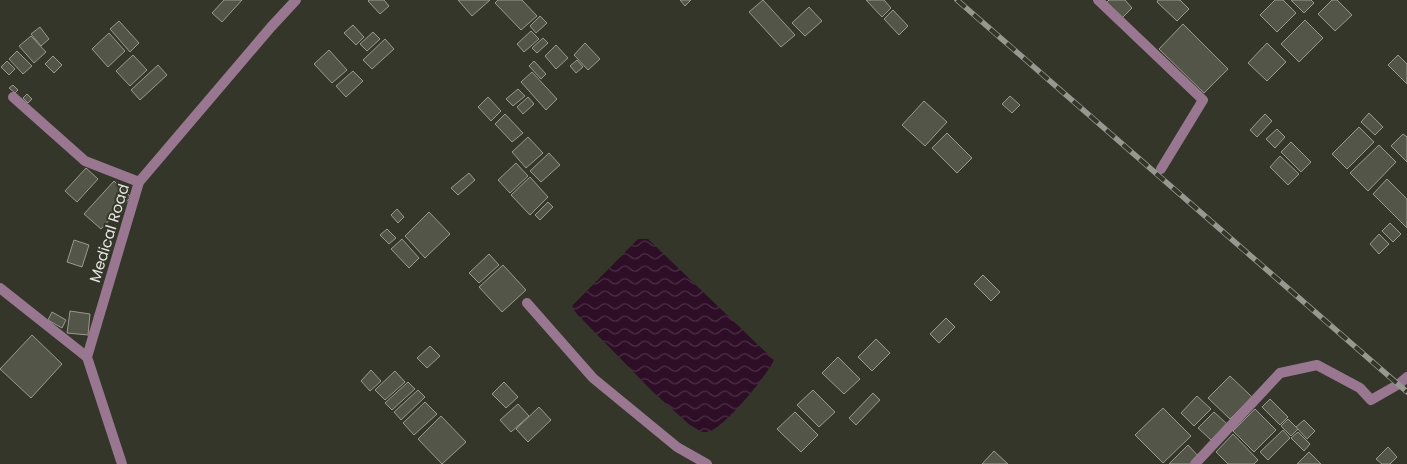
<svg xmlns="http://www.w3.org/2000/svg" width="1407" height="464" viewBox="0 0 1407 464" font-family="Poppins,sans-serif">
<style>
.water{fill:url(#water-waves)}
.building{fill:#535548;stroke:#9a9b8d}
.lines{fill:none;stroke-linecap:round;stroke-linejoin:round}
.street{stroke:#9a7791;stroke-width:10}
.rail-casing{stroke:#97988f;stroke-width:5.5}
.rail{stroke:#34362a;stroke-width:4;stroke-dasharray:11;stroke-linecap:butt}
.labels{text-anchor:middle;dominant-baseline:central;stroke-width:4;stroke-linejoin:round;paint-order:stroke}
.street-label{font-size:15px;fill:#e4e5de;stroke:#34362a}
</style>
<defs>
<pattern id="water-waves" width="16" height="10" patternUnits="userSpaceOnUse" patternTransform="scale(1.25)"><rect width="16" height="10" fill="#2e0d27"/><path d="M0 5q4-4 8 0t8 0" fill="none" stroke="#4c3046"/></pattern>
</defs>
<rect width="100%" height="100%" fill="#34362a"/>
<path class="water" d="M638,239H648L774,360C766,377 726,425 710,431C707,432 704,432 702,432L690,425L653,392L576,313L572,306Z"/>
<g class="building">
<polygon points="224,0 242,0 222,22 212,13"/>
<polygon points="369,0 384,0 389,6 380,14 368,1"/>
<polygon points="458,0 490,0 472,16"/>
<polygon points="498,0 522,0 537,16 521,30 495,3"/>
<polygon points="680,0 691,0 685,6"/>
<polygon points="763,0 795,35 781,47 749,12"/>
<polygon points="866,0 884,0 891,8 882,17"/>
<polygon points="1109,0 1125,0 1132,8 1122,18 1106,3"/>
<polygon points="1158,0 1180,0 1189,9 1177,21 1157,2"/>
<polygon points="1275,0 1283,0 1296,13 1277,32 1260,15"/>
<polygon points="1291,0 1311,0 1314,3 1304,13"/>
<polygon points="1332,0 1337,0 1352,15 1335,31 1318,14"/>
<polygon points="809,7 822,21 805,36 792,23"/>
<polygon points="893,10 908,26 899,35 884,19"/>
<polygon points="540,16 547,23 536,33 530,26"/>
<polygon points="1305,20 1323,38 1299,62 1281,44"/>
<polygon points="119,21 139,43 130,52 110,29"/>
<polygon points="1183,24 1228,69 1204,93 1159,49"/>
<polygon points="353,25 364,37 356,45 344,33"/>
<polygon points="40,27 49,39 41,46 31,34"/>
<polygon points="531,31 539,39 524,52 517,44"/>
<polygon points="373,32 380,39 367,51 360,44"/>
<polygon points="109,33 125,51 108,67 92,49"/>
<polygon points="31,36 46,52 34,63 19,46"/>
<polygon points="543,38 548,43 537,53 532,48"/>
<polygon points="385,39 394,49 372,69 363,60"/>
<polygon points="585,43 600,59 588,70 574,55"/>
<polygon points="1267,43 1286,62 1267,81 1248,63"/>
<polygon points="556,45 568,58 556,69 545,56"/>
<polygon points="329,50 347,70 332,83 314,64"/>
<polygon points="17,51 32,66 23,74 9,59"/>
<polygon points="133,55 147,70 130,86 116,71"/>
<polygon points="1398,55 1407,64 1407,84 1388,65"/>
<polygon points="53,56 62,65 54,73 45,64"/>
<polygon points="577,60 583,67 576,73 570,66"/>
<polygon points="7,61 15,69 9,75 1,67"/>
<polygon points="534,61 546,74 541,79 529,66"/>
<polygon points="158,65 167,75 140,100 131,90"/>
<polygon points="353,71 363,81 346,97 336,86"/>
<polygon points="532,72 557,99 546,110 521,82"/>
<polygon points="13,85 18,90 15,93 9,88"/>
<polygon points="518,89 525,96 513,106 506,99"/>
<polygon points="27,94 32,99 28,103 23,98"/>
<polygon points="1010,96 1020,105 1012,113 1002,104"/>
<polygon points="488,97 501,111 491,121 478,107"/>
<polygon points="528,97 534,104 523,114 517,107"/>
<polygon points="924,101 947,122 925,146 902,125"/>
<polygon points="1369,113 1383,127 1375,135 1361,122"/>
<polygon points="505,114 523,133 512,142 495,124"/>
<polygon points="1265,114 1272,121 1257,137 1250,130"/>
<polygon points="1359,127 1374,142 1347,169 1332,154"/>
<polygon points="1277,129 1285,137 1275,148 1266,139"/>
<polygon points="947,133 972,158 957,173 932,148"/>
<polygon points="1403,134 1407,137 1407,162 1391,146"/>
<polygon points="528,137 543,153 526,168 512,152"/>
<polygon points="1291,142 1311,162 1301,172 1281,152"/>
<polygon points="1379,145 1396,162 1368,191 1350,173"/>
<polygon points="549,153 560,165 541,182 530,171"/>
<polygon points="1280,156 1299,174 1288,185 1270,167"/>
<polygon points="516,163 528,176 510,193 498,180"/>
<polygon points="86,168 98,179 77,202 65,191"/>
<polygon points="469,173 475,180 458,195 451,188"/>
<polygon points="530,177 548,197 530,215 511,195"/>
<polygon points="1387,179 1407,199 1407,228 1373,194"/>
<polygon points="114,181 131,197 101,229 84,214"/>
<polygon points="548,202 553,207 540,220 535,215"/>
<polygon points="397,209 404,217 398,223 391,215"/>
<polygon points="429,212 450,234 425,258 405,236"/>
<polygon points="1390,223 1401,234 1393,242 1382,231"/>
<polygon points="387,229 396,238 389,244 380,235"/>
<polygon points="1379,234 1389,244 1379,254 1370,244"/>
<polygon points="104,239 113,243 109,252 100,249"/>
<polygon points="402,239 419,258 409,268 391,249"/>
<polygon points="74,240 89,245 82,267 67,262"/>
<polygon points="489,254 499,265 479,283 469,273"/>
<polygon points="503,265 526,290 502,312 479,287"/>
<polygon points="983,275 1000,292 991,301 974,284"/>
<polygon points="70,311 90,314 88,335 67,333"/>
<polygon points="52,312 66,320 62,328 48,320"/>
<polygon points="946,318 955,327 939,343 930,334"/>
<polygon points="32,335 62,364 31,398 0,369"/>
<polygon points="876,339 890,353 872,371 858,357"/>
<polygon points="430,346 440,356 427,368 417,358"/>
<polygon points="838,357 860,379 844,394 822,373"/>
<polygon points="371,370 381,381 370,391 361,381"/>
<polygon points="395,371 405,382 385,400 375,390"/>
<polygon points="1230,376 1252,397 1230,419 1208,398"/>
<polygon points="408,382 415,389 392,410 385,403"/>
<polygon points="504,382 518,397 506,408 492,394"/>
<polygon points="418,390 425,397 401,420 394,412"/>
<polygon points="813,390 835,412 819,427 797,405"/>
<polygon points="873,393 880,400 856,425 849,418"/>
<polygon points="1197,396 1211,409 1194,426 1181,413"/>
<polygon points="1270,399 1288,417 1280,425 1262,407"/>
<polygon points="425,402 437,414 414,435 403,423"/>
<polygon points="518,404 529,416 511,432 500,420"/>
<polygon points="539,407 551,420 528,442 516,429"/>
<polygon points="1163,408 1191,436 1163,463 1135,435"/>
<polygon points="1255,409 1276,430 1254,452 1233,431"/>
<polygon points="795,412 818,435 801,452 777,429"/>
<polygon points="1214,412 1227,424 1211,440 1198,428"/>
<polygon points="441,416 466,442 442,464 418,439"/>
<polygon points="1288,419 1298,429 1291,436 1281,426"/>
<polygon points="1304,420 1315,431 1307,439 1296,427"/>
<polygon points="1283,430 1290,438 1268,460 1260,452"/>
<polygon points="1298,432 1310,444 1304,451 1291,438"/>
<polygon points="1233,434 1258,460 1254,464 1228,464 1216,452"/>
<polygon points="1188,445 1199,457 1192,464 1169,464"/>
<polygon points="1388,447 1397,457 1390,464 1382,464 1376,459"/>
<polygon points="994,451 1008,464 982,464"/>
<polygon points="1309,452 1321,464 1297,464"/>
</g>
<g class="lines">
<g class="street">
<polyline points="1098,0 1203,100 1161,169"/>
<polyline points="13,97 85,161 139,182"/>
<polyline points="0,288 87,357"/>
<polyline points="527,303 593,378 677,447 707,464"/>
<polyline points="122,464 87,357 139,182 271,27 296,0"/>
<polyline points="1195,464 1280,373 1317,365 1360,388 1371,400 1399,384 1407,377"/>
</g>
<defs>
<polyline id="rail" points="957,0 1407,392"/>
</defs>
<use href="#rail" class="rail-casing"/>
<use href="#rail" class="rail"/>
</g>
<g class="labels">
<g class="street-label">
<text transform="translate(109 233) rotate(-73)">Medical Road</text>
</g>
</g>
</svg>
